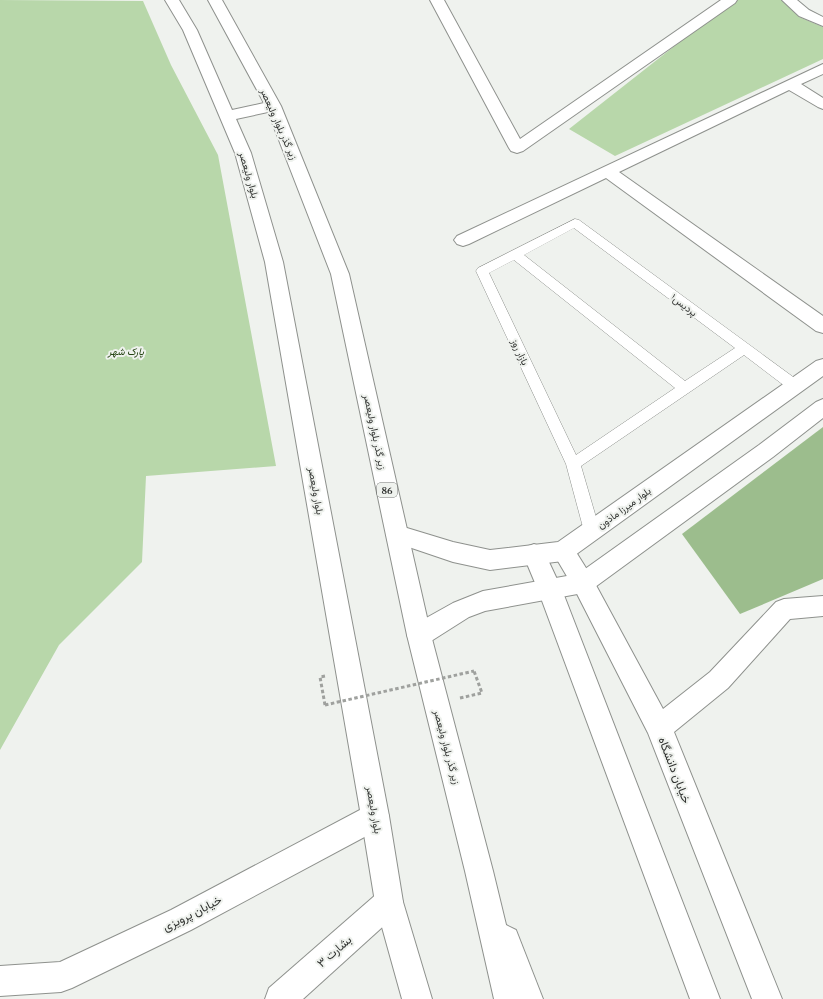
<svg xmlns="http://www.w3.org/2000/svg" width="823" height="999" viewBox="0 0 823 999" font-family="Merriweather,Vazirmatn,serif">
<style>
.green{fill:#b8d7aa}
.forest{fill:#9cbd8d}
.lines{fill:none;stroke-linecap:round;stroke-linejoin:round}
.service-casing{stroke:#8e918d;stroke-width:1}
.minor-casing{stroke:#8e918d;stroke-width:2}
.tertiary-casing{stroke:#8e918d;stroke-width:2}
.secondary-casing{stroke:#8e918d;stroke-width:2}
.primary-casing{stroke:#8e918d;stroke-width:2}
.path{stroke:#9fa19e;stroke-width:3;stroke-dasharray:3.5 2.5;stroke-linecap:butt}
.service{fill:#fff;fill-rule:evenodd}
.minor{fill:#fff;fill-rule:evenodd}
.tertiary{fill:#fff;fill-rule:evenodd}
.secondary{fill:#fff;fill-rule:evenodd}
.primary{fill:#fff;fill-rule:evenodd}
.path-bridge{stroke:#9fa19e;stroke-width:3;stroke-dasharray:3.5 2.5;stroke-linecap:butt}
.labels{text-anchor:middle;dominant-baseline:central;stroke-width:4;stroke-linejoin:round;paint-order:stroke}
.shield{fill:#eff2ee;stroke:#6a6c6a;stroke-width:1}
.shield-label{font-size:9px;font-weight:bold;fill:#313331}
.street-label{font-size:10px;fill:#313331;stroke:#eff2ee}
.park-label{font-size:10px;font-style:italic;fill:#234311;stroke:#eff2ee}
.near-street-label{font-size:12px;fill:#313331;stroke:#eff2ee}
</style>
<rect width="100%" height="100%" fill="#eff2ee"/>
<g class="green">
<polygon points="0,0 143,1 171,65 218,155 276,466 146,476 142,562 59,645 0,750"/>
<polygon points="733,0 782,0 799,17 823,27 823,59 615,156 569,129"/>
</g>
<polygon class="forest" points="823,427 823,579 740,614 682,534"/>
<g class="lines">
<defs>
<path id="service" d="M575,219L579,220L800,382L802,386L800,390L795,391L790,390L744,355L581,466L600,531L597,535L592,537L587,535L584,531L566,464L476,271L478,268ZM574,228L735,348L685,381L524,255ZM514,260L675,388L576,455L489,273Z"/>
<g id="minor">
<polygon points="430,0 444,0 520,139 721,0 737,0 735,3 523,151 517,153 511,151 509,148"/>
<polygon points="823,64 823,74 801,84 823,98 823,109 818,107 789,90 619,172 823,316 823,333 816,331 606,178 469,244 463,246 457,244 454,240 457,236"/>
<polygon points="389,888 399,892 403,902 399,912 303,999 265,999 269,988 379,892"/>
</g>
<g id="tertiary">
<polygon points="563,541 571,544 591,576 663,709 710,672 776,602 784,599 823,596 823,616 790,619 728,688 674,732 782,999 752,999 648,733 575,590 552,551 555,544"/>
<polygon points="534,544 542,547 562,590 720,999 690,999 538,590 523,554 526,547"/>
<polygon points="375,802 385,806 389,816 385,826 191,930 72,988 61,992 0,996 0,966 60,962 171,910"/>
</g>
<g id="secondary">
<polygon points="782,0 797,0 809,10 823,17 823,26 799,16"/>
<polygon points="823,359 823,376 571,558 563,561 490,570 453,562 397,543 389,541 386,534 389,527 397,525 453,542 490,550 558,542 816,361"/>
<polygon points="823,399 823,418 773,457 591,590 583,593 485,611 469,617 428,643 419,646 410,643 407,635 410,627 453,603 483,591 578,574 759,445 816,402"/>
<polygon points="506,925 516,930 543,999 513,999 491,940 496,930"/>
</g>
<polygon id="primary" points="165,0 179,0 197,30 232,110 264,103 208,0 222,0 281,106 349,274 431,635 493,871 524,999 494,999 465,871 407,635 331,274 268,112 236,119 251,153 283,262 389,816 403,902 432,999 402,999 375,902 361,816 265,262 235,153 183,30"/>
</defs>
<use href="#service" class="service-casing"/>
<use href="#minor" class="minor-casing"/>
<use href="#tertiary" class="tertiary-casing"/>
<use href="#secondary" class="secondary-casing"/>
<use href="#primary" class="primary-casing"/>
<g class="path">
<polyline points="325,676 320,677 325,705"/>
<polyline points="460,698 482,693 474,671"/>
</g>
<use href="#service" class="service"/>
<use href="#minor" class="minor"/>
<use href="#tertiary" class="tertiary"/>
<use href="#secondary" class="secondary"/>
<use href="#primary" class="primary"/>
<polyline class="path-bridge" points="325,705 474,671"/>
</g>
<g class="labels">
<rect class="shield" x="377" y="483" width="20" height="14" rx="3"/>
<g class="shield-label">
<text x="387" y="490">86</text>
</g>
<g class="street-label">
<text transform="translate(279 124) rotate(66)">زیر گذر بلوار ولیعصر</text>
<text transform="translate(249 175) rotate(74)">بلوار ولیعصر</text>
<text transform="translate(684 305) rotate(37)">پردیس۱</text>
<text transform="translate(520 352) rotate(65)">بازار روز</text>
<text transform="translate(375 432) rotate(78)">زیر گذر بلوار ولیعصر</text>
<text transform="translate(316 491) rotate(80)">بلوار ولیعصر</text>
<text transform="translate(624 508) rotate(-36)">بلوار میرزا ماذون</text>
<text transform="translate(447 747) rotate(75)">زیر گذر بلوار ولیعصر</text>
<text transform="translate(374 810) rotate(80)">بلوار ولیعصر</text>
</g>
<g class="park-label">
<text x="126" y="351">پارک شهر</text>
</g>
<g class="near-street-label">
<text transform="translate(675 770) rotate(69)">خیابان دانشگاه</text>
<text transform="translate(192 913) rotate(-27)">خیابان پرویزی</text>
<text transform="translate(334 951) rotate(-41)">بشارت ۳</text>
</g>
</g>
</svg>
